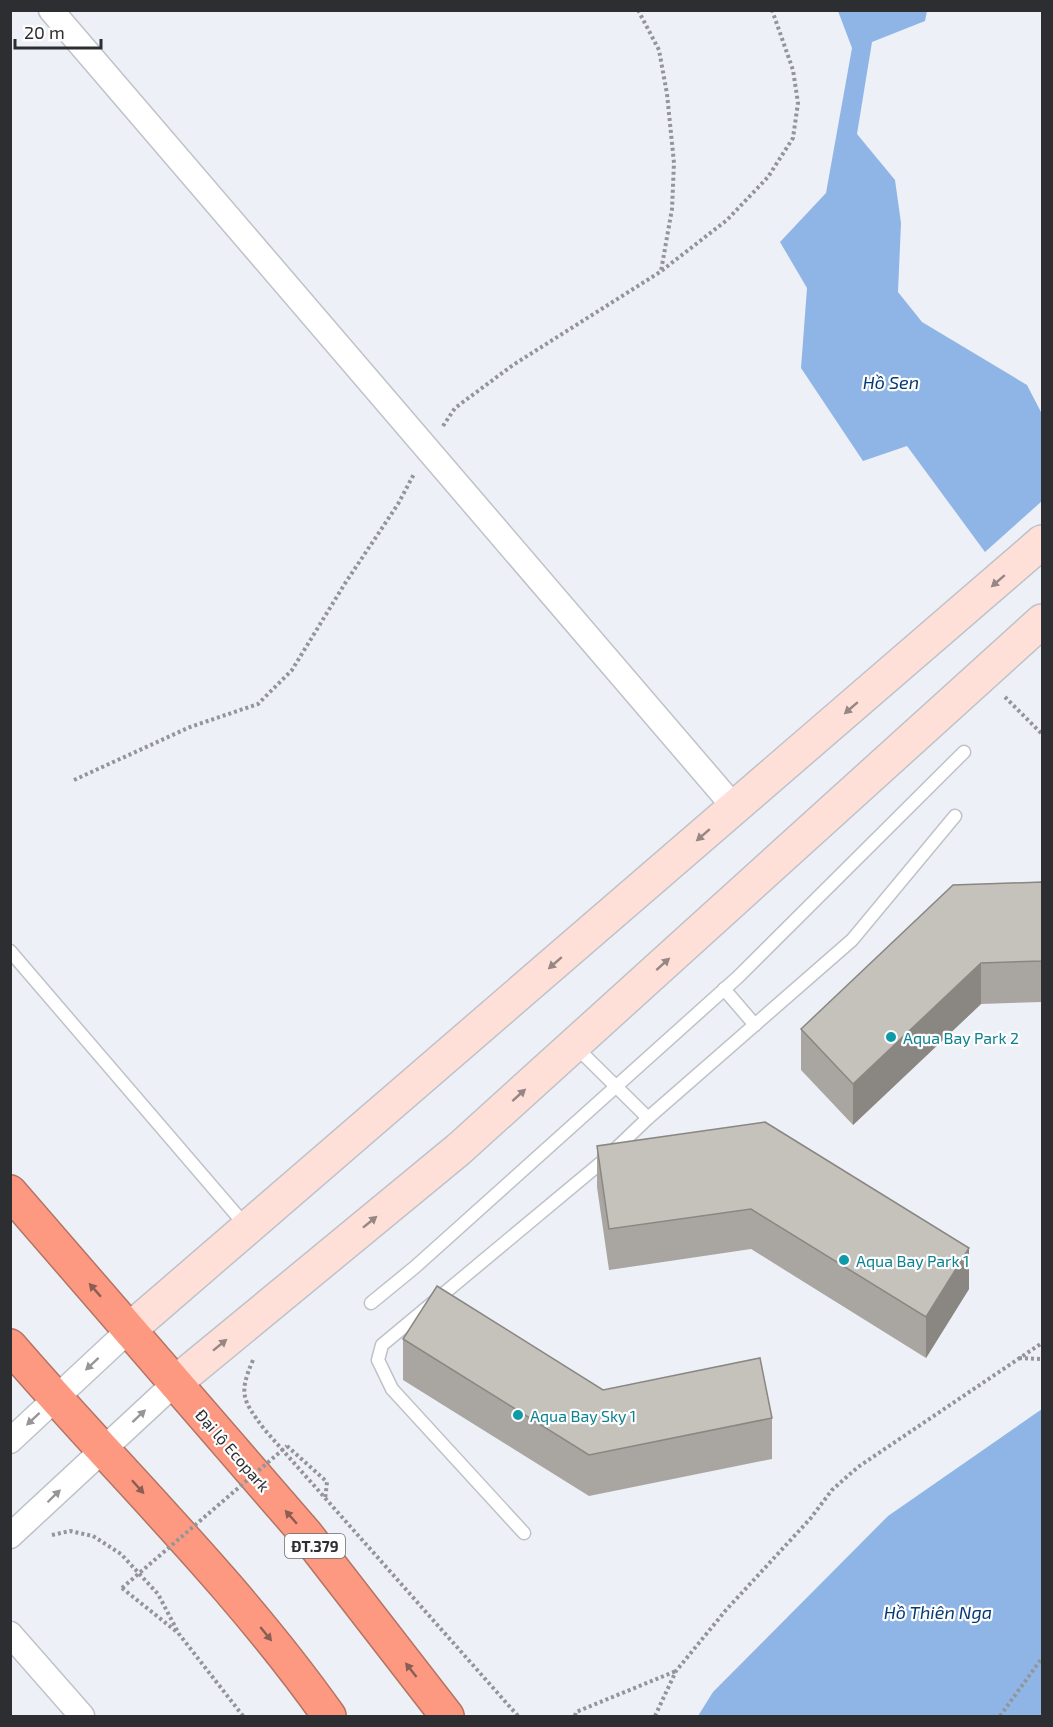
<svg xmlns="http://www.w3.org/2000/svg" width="1053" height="1727" viewBox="0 0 1053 1727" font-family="'Exo 2',sans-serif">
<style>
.water{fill:#8fb5e7}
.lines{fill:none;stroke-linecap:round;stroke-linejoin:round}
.lane-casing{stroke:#bfc2c8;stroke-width:15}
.street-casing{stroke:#bfc2c8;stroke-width:27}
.secondary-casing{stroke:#bfc2c8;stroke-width:36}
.highway-casing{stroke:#b47464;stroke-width:36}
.path{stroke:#93959a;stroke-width:4;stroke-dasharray:3 3;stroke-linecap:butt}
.lane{stroke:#fff;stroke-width:12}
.street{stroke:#fff;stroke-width:24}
.secondary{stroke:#fee0d9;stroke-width:33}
.highway{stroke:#fd9980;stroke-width:33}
.path-bridge{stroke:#93959a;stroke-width:4;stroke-dasharray:3 3;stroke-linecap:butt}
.wall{fill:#a9a6a1}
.shaded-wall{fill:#8a8783}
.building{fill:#c5c1bb;stroke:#8a8783;stroke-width:1.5}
.oneway{fill:#968785}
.oneway2{fill:#8b5e55}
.oneway3{fill:#969698}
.culture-dot{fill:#0f9aa8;stroke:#fdfdfe;stroke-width:2}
.labels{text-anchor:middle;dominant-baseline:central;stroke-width:4.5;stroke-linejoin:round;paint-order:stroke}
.shield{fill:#fdfdfe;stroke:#6b6c6e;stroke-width:1.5}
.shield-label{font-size:15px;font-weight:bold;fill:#2d2e31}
.culture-label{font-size:16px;fill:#0d838f;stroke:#fdfdfe;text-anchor:start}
.street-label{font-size:16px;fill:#2d2e31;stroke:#fdfdfe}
.water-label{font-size:18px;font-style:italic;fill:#063a75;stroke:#fdfdfe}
</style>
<rect width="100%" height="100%" fill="#edf0f6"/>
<g class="water">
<polygon points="838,11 927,11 925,21 872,42 857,134 895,180 901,223 898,292 922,322 1027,385 1042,414 1042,501 985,552 907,446 863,461 801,368 807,288 780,242 826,193 852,48"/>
<polygon points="1042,1409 1042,1716 698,1716 713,1692 888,1516"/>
</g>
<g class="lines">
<defs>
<g id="lane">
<polyline points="10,951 246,1226"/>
<polyline points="724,989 755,1025"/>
<polyline points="574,1045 648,1118 852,940 955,816"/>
<polyline points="371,1303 415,1267 738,977 964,752"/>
<polyline points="524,1533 392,1389 378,1360 382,1345 603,1161 648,1118"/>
</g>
<g id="street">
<polyline points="51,10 735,808"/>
<polyline points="10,1441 129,1330"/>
<polyline points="10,1536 175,1383"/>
<polyline points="10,1634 82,1716"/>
</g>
<g id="secondary">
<polyline points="129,1330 1042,542"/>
<polyline points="175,1383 459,1149 1042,621"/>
</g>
<g id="highway">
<polyline points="10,1192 306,1534 447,1716"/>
<path d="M10,1346C117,1470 235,1583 329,1716"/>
</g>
</defs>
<use href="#lane" class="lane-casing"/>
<use href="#street" class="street-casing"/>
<use href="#secondary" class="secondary-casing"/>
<use href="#highway" class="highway-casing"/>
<g class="path">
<polyline points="638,10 659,50 667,94 674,163 672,209 661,271"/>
<polyline points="443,426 455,408 513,365 660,272 727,220 768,177 793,138 798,103 793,70 772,10"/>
<polyline points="1005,697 1042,734"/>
<polyline points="74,780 190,727 258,704 292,670 344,585 398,504 414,474"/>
<polyline points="1019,1358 1042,1359"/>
<path d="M253,1360C238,1395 243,1400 264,1429L518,1716"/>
<polyline points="287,1446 327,1482 325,1500"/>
<polyline points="52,1535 70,1531 93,1536 121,1554 158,1594 179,1634 243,1716"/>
<polyline points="122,1588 177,1632"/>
<polyline points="575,1716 576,1712 676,1671"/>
<polyline points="655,1716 676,1671 726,1610 810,1519 832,1490 858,1467 1042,1343"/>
<polyline points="1000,1716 1042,1658"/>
</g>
<use href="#lane" class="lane"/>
<use href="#street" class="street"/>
<use href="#secondary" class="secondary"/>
<use href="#highway" class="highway"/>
<polyline class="path-bridge" points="122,1588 287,1446"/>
</g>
<g class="wall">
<polygon points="1042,882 1042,1002 981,1004 853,1125 801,1070 801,1029"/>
<polygon points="597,1146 969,1289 926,1358 751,1249 609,1270 597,1187"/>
<polygon points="403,1339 603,1390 772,1418 772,1459 589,1496 403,1380"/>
</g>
<g class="shaded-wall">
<polygon points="981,963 981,1004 853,1125 853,1084"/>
<polygon points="969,1248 969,1289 926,1358 926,1317"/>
</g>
<g class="building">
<polygon points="1042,882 1042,961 981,963 853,1084 801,1029 953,885"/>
<polygon points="765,1122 969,1248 926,1317 751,1209 609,1229 597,1146"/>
<polygon points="437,1286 603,1390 760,1358 772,1418 589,1455 403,1339"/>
</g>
<defs><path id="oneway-solid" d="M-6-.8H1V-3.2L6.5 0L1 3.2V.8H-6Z" transform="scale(1.5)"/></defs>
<g class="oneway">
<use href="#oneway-solid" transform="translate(998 581) rotate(139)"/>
<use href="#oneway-solid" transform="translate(851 708) rotate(139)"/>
<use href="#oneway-solid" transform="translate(703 835) rotate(139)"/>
<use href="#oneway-solid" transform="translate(555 963) rotate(139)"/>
<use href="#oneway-solid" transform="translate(663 964) rotate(-42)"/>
<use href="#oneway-solid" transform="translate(519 1095) rotate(-42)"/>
<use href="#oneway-solid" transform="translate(370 1222) rotate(-39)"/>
<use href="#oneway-solid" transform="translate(220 1345) rotate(-39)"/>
</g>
<g class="oneway2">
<use href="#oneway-solid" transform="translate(95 1290) rotate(-131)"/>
<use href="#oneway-solid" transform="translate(138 1487) rotate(48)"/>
<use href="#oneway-solid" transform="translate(291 1517) rotate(-131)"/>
<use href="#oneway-solid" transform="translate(266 1634) rotate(51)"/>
<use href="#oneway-solid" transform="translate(411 1670) rotate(-128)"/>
</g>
<g class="oneway3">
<use href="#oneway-solid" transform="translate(92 1364) rotate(137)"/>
<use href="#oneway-solid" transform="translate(139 1416) rotate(-43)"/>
<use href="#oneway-solid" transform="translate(33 1419) rotate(137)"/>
<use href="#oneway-solid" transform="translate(54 1496) rotate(-44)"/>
</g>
<g class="culture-dot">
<circle cx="891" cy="1037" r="6"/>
<circle cx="844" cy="1260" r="6"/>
<circle cx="518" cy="1415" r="6"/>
</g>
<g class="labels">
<rect class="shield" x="285" y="1534" width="60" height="24" rx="4.5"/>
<g class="shield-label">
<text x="315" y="1546">ĐT.379</text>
</g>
<g class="culture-label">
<text x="903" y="1037">Aqua Bay Park 2</text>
<text x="856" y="1260">Aqua Bay Park 1</text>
<text x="530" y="1415">Aqua Bay Sky 1</text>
</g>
<g class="street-label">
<text transform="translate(233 1450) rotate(49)">Đại lộ Ecopark</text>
</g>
<g class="water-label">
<text x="891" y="382">Hồ Sen</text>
<text x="938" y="1612">Hồ Thiên Nga</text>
</g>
</g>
<rect width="1053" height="1727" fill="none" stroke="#2d2e31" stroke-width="24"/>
<path d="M15 39v9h86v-9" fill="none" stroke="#2d2e31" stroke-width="3"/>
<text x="24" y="39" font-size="18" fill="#2d2e31" stroke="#fdfdfe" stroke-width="4.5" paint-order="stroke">20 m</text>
</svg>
